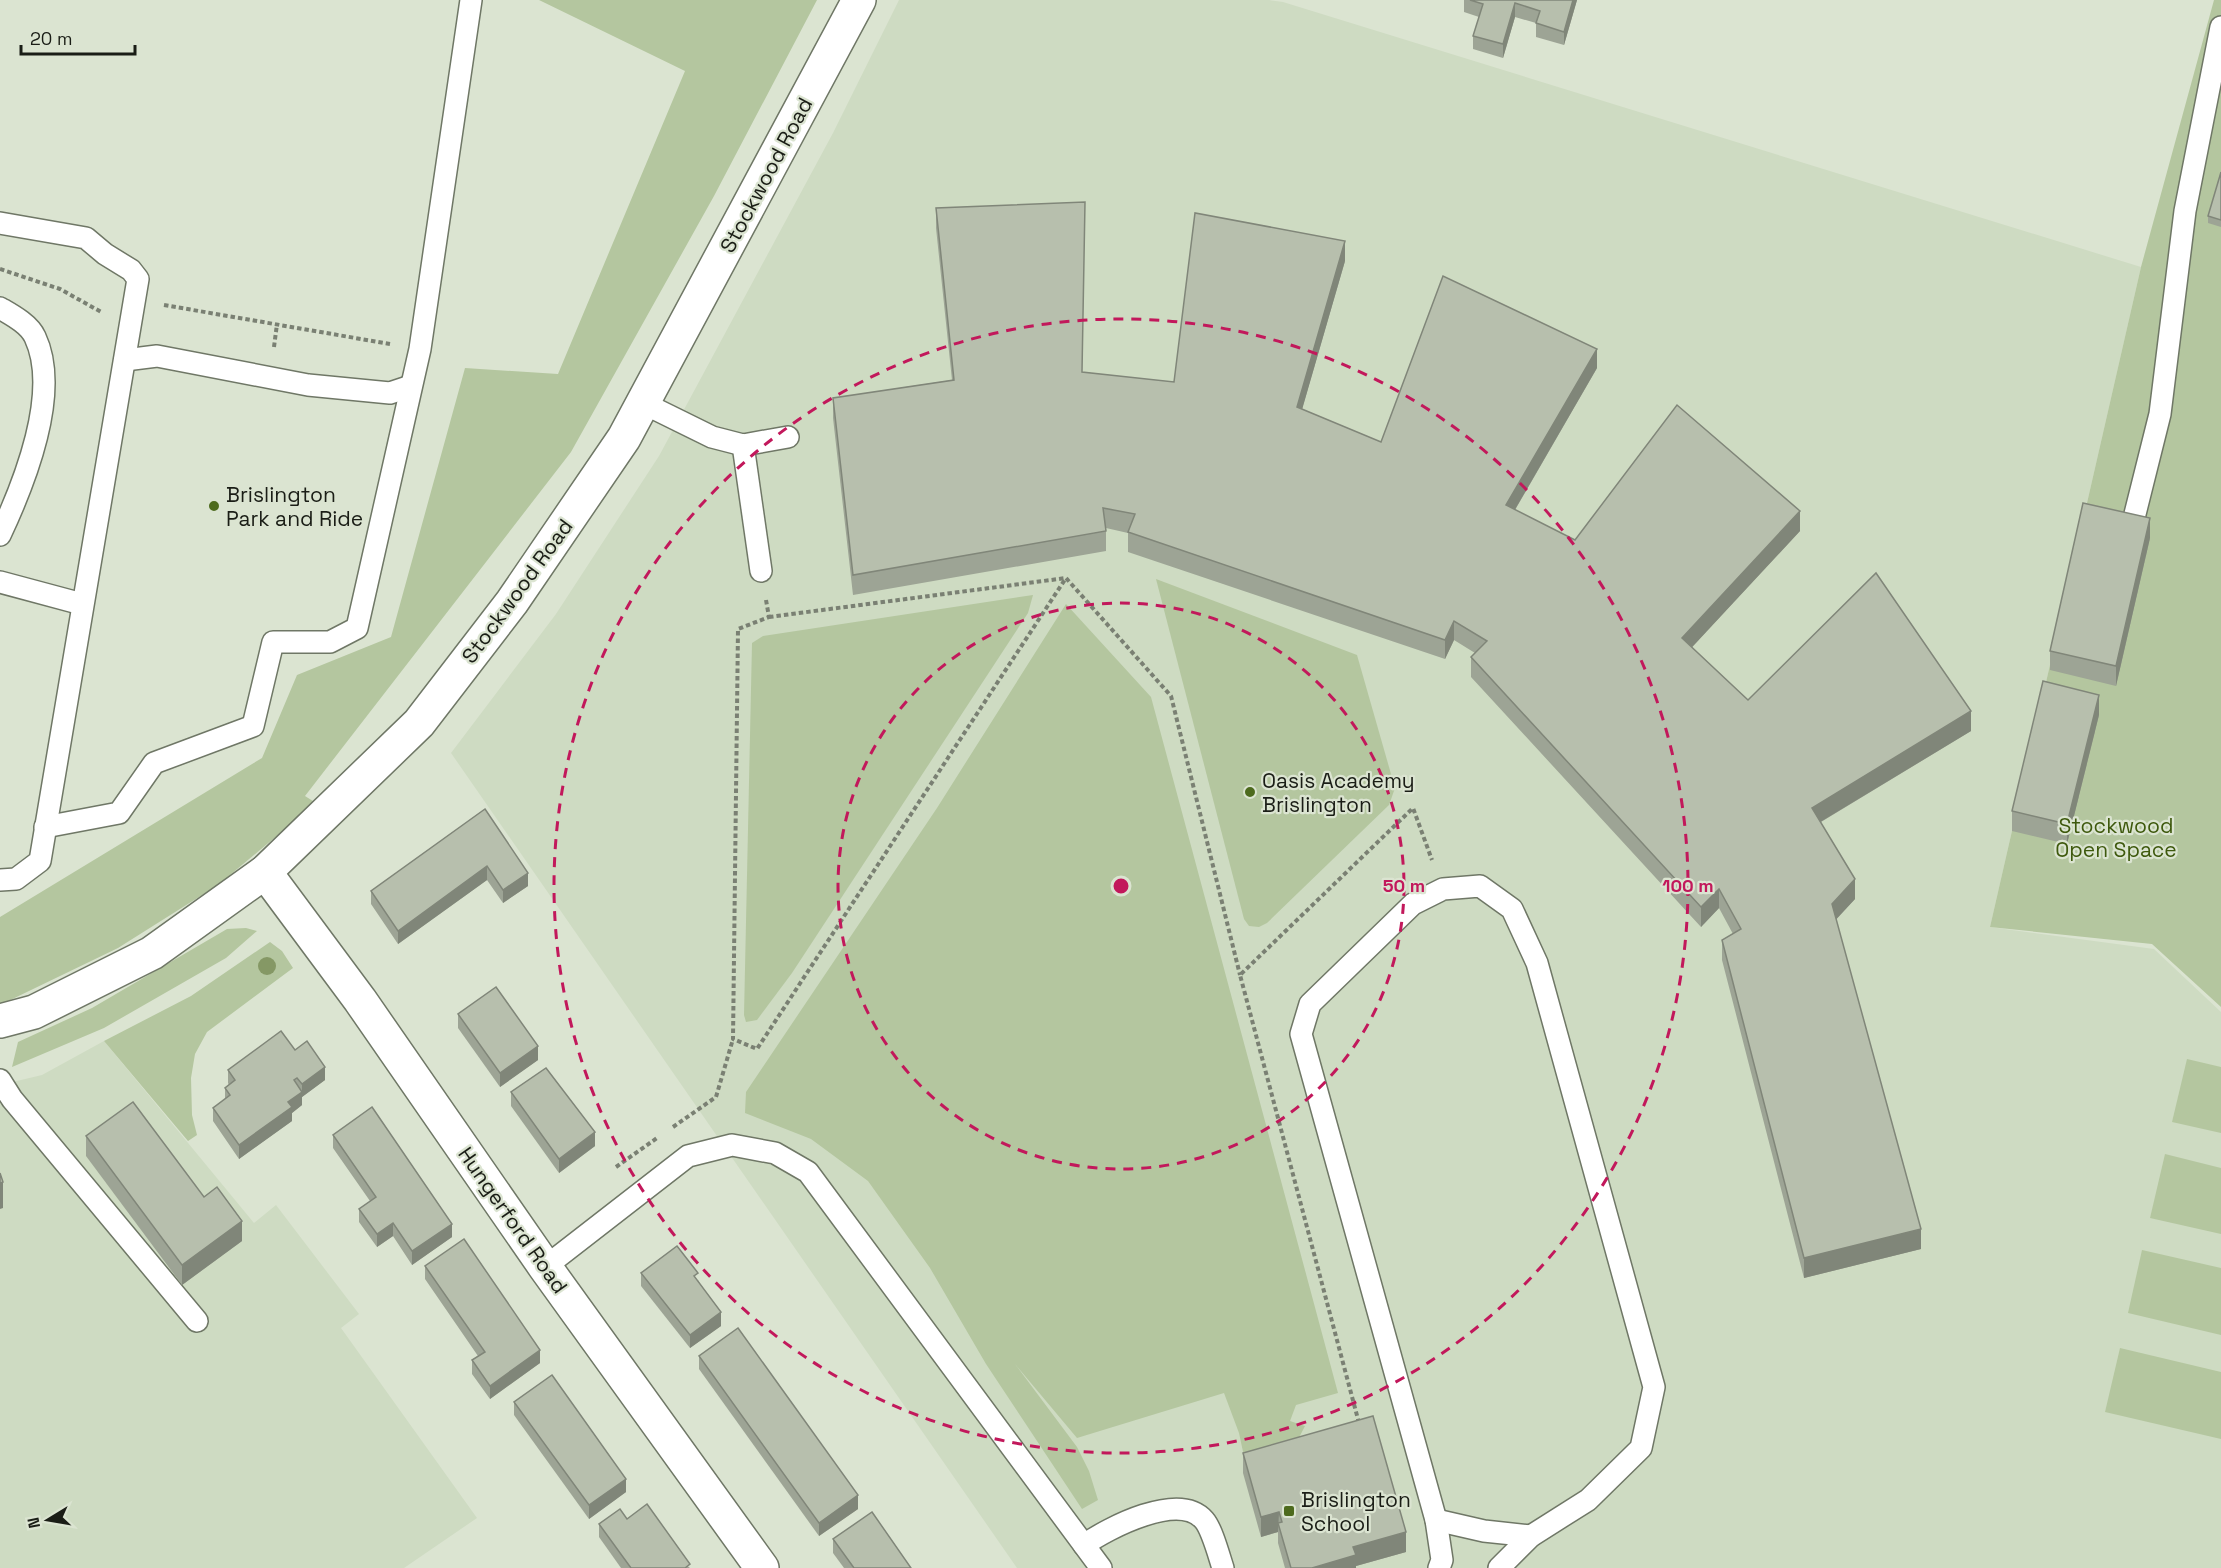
<svg xmlns="http://www.w3.org/2000/svg" width="2221" height="1568" viewBox="0 0 2221 1568" font-family="'Space Grotesk',sans-serif">
<style>
.built{fill:#cedbc2}
.green{fill:#b4c69f}
.lines{fill:none;stroke-linecap:round;stroke-linejoin:round}
.lane-casing{stroke:#6f7766;stroke-width:24}
.street-casing{stroke:#6f7766;stroke-width:36}
.path{stroke:#7a8073;stroke-width:4;stroke-dasharray:4.5 3;stroke-linecap:butt}
.lane{stroke:#fff;stroke-width:21}
.street{stroke:#fff;stroke-width:33}
.tree{fill:#859865}
.wall{fill:#9da495}
.shaded-wall{fill:#808679}
.building{fill:#b7bfad;stroke:#808679;stroke-width:1.5}
.ring{fill:none;stroke:#c2185b;stroke-width:3;stroke-dasharray:10 8}
.poi-dot{fill:#4d6a1d;stroke:#dbe4d1;stroke-width:2}
.labels{text-anchor:middle;dominant-baseline:central;stroke-width:4.5;stroke-linejoin:round;paint-order:stroke}
.street-label{font-size:21px;fill:#1a1d16;stroke:#dbe4d1}
.poi-label{font-size:21px;fill:#1a1d16;stroke:#dbe4d1;text-anchor:start}
.park-label{font-size:21px;fill:#3e590d;stroke:#dbe4d1}
.centre{fill:#c2185b;stroke:#dbe4d1;stroke-width:3}
.ring-label{font-size:18px;text-anchor:middle;font-weight:bold;fill:#c2185b;stroke:#dbe4d1;stroke-width:4.5;stroke-linejoin:round;paint-order:stroke}
</style>
<rect width="100%" height="100%" fill="#dbe4d1"/>
<g class="built">
<polygon points="899,0 1269,0 1283,2 2141,267 1990,927 2154,949 2221,1012 2221,1568 1017,1568 451,753 556,614 659,456 833,133"/>
<polygon points="104,1041 254,1223 276,1205 359,1314 341,1328 477,1518 404,1568 0,1568 0,1085 42,1075"/>
</g>
<g class="green">
<polygon points="539,0 817,0 714,196 571,452 305,796 316,803 218,885 118,948 0,1005 0,917 262,758 297,675 391,637 465,368 558,374 685,71"/>
<polygon points="2214,0 2221,0 2221,1007 2152,944 1990,927 2141,267"/>
<polygon points="1156,579 1357,655 1395,788 1389,805 1267,923 1259,927 1249,926 1244,919"/>
<polygon points="1033,595 1028,613 792,973 757,1020 746,1022 744,1015 752,643 763,636"/>
<polygon points="1066,604 1151,697 1338,1393 1296,1405 1290,1421 1305,1426 1292,1451 1245,1461 1239,1433 1224,1393 1077,1438 1015,1364 1077,1447 1089,1471 1098,1500 1082,1509 986,1364 930,1268 868,1181 811,1139 745,1113 746,1092 937,808"/>
<polygon points="246,928 257,931 226,958 104,1028 12,1067 18,1042 92,1008 227,929"/>
<polygon points="270,942 282,951 293,968 207,1032 195,1054 191,1078 192,1115 197,1135 188,1141 104,1041 191,996"/>
<polygon points="2187,1059 2221,1067 2221,1133 2172,1122"/>
<polygon points="2165,1154 2221,1168 2221,1234 2150,1218"/>
<polygon points="2142,1250 2221,1268 2221,1335 2128,1313"/>
<polygon points="2120,1348 2221,1372 2221,1439 2105,1412"/>
</g>
<g class="lines">
<defs>
<g id="lane">
<polyline points="0,223 86,238 105,254 131,270 138,279 40,861 16,879 0,880"/>
<path d="M0,308C12,315 29,324 35,337C61,392 24,484 0,535"/>
<polyline points="125,360 157,356 308,385 390,393 411,386"/>
<polyline points="643,403 712,437 743,445 788,437"/>
<polyline points="743,445 761,571"/>
<polyline points="2133,522 2160,414 2185,211 2221,27"/>
<polyline points="0,582 82,604"/>
<polyline points="45,827 119,813 154,763 253,726 273,642 330,642 357,628 420,349 471,0"/>
<polyline points="0,1080 12,1099 197,1321"/>
<polyline points="545,1267 688,1156 732,1145 775,1153 808,1172 1101,1568"/>
<polyline points="1436,1520 1484,1531 1531,1536"/>
<path d="M1084,1545C1108,1528 1179,1491 1204,1520C1212,1529 1219,1556 1223,1568"/>
<polyline points="1439,1568 1442,1560 1436,1520 1301,1034 1310,1004 1413,904 1443,889 1480,886 1512,909 1537,963 1654,1387 1641,1448 1588,1500 1531,1536 1499,1568"/>
</g>
<g id="street">
<polyline points="265,872 360,1000 545,1267 762,1568"/>
<polyline points="0,1021 34,1012 152,953 265,872 419,723 512,602 624,438 859,0"/>
</g>
</defs>
<use href="#lane" class="lane-casing"/>
<use href="#street" class="street-casing"/>
<g class="path">
<polyline points="0,269 60,289 103,313"/>
<polyline points="164,305 390,344"/>
<polyline points="274,347 277,324"/>
<polyline points="766,600 769,617 738,629 733,1039 757,1049 1066,578 1171,696 1240,975"/>
<polyline points="769,617 1066,578"/>
<polyline points="673,1127 716,1097 733,1039"/>
<polyline points="616,1167 657,1138"/>
<polyline points="1359,1423 1240,975 1413,808 1432,860"/>
</g>
<use href="#lane" class="lane"/>
<use href="#street" class="street"/>
</g>
<circle class="tree" cx="267" cy="966" r="9"/>
<g class="wall">
<polygon points="1464,0 1577,0 1564,45 1536,37 1536,23 1515,17 1503,58 1473,49 1473,36 1479,17 1464,12"/>
<polygon points="2221,172 2221,227 2208,223 2208,216"/>
<polygon points="936,208 1082,372 1174,382 1345,261 1302,409 1381,442 1597,368 1515,510 1575,540 1800,531 1692,647 1748,700 1971,731 1821,822 1855,899 1836,919 1921,1249 1804,1278 1722,960 1722,940 1733,934 1719,908 1701,927 1471,677 1471,657 1475,653 1454,640 1445,659 1128,552 1128,533 1106,528 1106,551 853,595 833,418 833,398 952,380 936,228"/>
<polygon points="2150,538 2116,686 2050,670 2050,651"/>
<polygon points="2099,715 2067,844 2012,831 2012,811"/>
<polygon points="485,809 528,886 503,903 487,880 398,944 371,904 371,891"/>
<polygon points="458,1014 538,1060 500,1087 458,1028"/>
<polygon points="295,1050 325,1080 302,1097 302,1105 292,1113 292,1121 239,1159 213,1121 213,1108 225,1099 225,1088 229,1085 228,1083 228,1070"/>
<polygon points="511,1092 595,1146 559,1173 511,1106"/>
<polygon points="333,1135 452,1237 412,1265 393,1236 377,1247 359,1222 359,1209 370,1201 333,1148"/>
<polygon points="86,1136 204,1197 242,1241 182,1285 86,1156"/>
<polygon points="425,1266 540,1363 490,1399 472,1374 472,1360 478,1356 425,1279"/>
<polygon points="641,1273 698,1280 721,1326 690,1348 641,1286"/>
<polygon points="699,1356 858,1509 819,1536 699,1369"/>
<polygon points="514,1402 626,1492 589,1519 514,1415"/>
<polygon points="1243,1453 1406,1552 1356,1566 1356,1568 1285,1568 1278,1543 1278,1532 1261,1537 1243,1473"/>
<polygon points="627,1519 690,1568 621,1568 599,1537 599,1524"/>
<polygon points="833,1539 911,1568 844,1568 833,1553"/>
</g>
<g class="shaded-wall">
<polygon points="1573,0 1577,0 1564,45 1564,32"/>
<polygon points="1515,3 1515,17 1503,58 1503,44"/>
<polygon points="1345,241 1345,261 1297,427 1297,407"/>
<polygon points="1597,349 1597,368 1506,525 1506,505"/>
<polygon points="1800,511 1800,531 1682,658 1682,638"/>
<polygon points="2150,518 2150,538 2116,686 2116,666"/>
<polygon points="1454,621 1454,640 1445,659 1445,640"/>
<polygon points="2099,695 2099,715 2067,844 2067,824"/>
<polygon points="1971,711 1971,731 1812,827 1812,808"/>
<polygon points="487,866 487,880 398,944 398,931"/>
<polygon points="528,873 528,886 503,903 503,890"/>
<polygon points="1855,879 1855,899 1832,924 1832,904"/>
<polygon points="1719,889 1719,908 1701,927 1701,907"/>
<polygon points="538,1046 538,1060 500,1087 500,1073"/>
<polygon points="325,1067 325,1080 302,1097 302,1105 292,1113 292,1121 239,1159 239,1145 288,1102 302,1092 302,1084"/>
<polygon points="595,1132 595,1146 559,1173 559,1159"/>
<polygon points="3,1182 3,1208 0,1209 0,1183"/>
<polygon points="242,1221 242,1241 182,1285 182,1265"/>
<polygon points="393,1223 393,1236 377,1247 377,1234"/>
<polygon points="452,1224 452,1237 412,1265 412,1251"/>
<polygon points="1921,1229 1921,1249 1804,1278 1804,1258"/>
<polygon points="721,1312 721,1326 690,1348 690,1335"/>
<polygon points="540,1350 540,1363 490,1399 490,1386"/>
<polygon points="626,1479 626,1492 589,1519 589,1505"/>
<polygon points="858,1495 858,1509 819,1536 819,1523"/>
<polygon points="1279,1512 1278,1532 1261,1537 1261,1517"/>
<polygon points="1406,1532 1406,1552 1356,1566 1356,1568 1312,1568 1353,1547"/>
</g>
<g class="building">
<polygon points="1470,0 1573,0 1564,32 1536,23 1540,11 1515,3 1503,44 1473,36 1483,4"/>
<polygon points="2221,172 2221,220 2208,216"/>
<polygon points="1085,202 1082,372 1174,382 1195,213 1345,241 1297,407 1381,442 1443,276 1597,349 1506,505 1575,540 1677,405 1800,511 1682,638 1748,700 1876,573 1971,711 1812,808 1855,879 1832,904 1921,1229 1804,1258 1722,940 1741,929 1719,889 1701,907 1471,657 1487,641 1454,621 1445,640 1128,532 1135,514 1103,508 1106,531 853,575 833,398 954,380 936,208"/>
<polygon points="2083,503 2150,518 2116,666 2050,651"/>
<polygon points="2043,681 2099,695 2067,824 2012,811"/>
<polygon points="485,809 528,873 503,890 487,866 398,931 371,891"/>
<polygon points="496,987 538,1046 500,1073 458,1014"/>
<polygon points="281,1031 295,1050 307,1041 325,1067 302,1084 297,1078 294,1080 302,1092 288,1102 292,1107 239,1145 213,1108 230,1095 225,1088 235,1080 228,1070"/>
<polygon points="546,1068 595,1132 559,1159 511,1092"/>
<polygon points="133,1102 204,1197 217,1187 242,1221 182,1265 86,1136"/>
<polygon points="372,1107 452,1224 412,1251 393,1223 377,1234 359,1209 376,1197 333,1135"/>
<polygon points="0,1173 3,1182 0,1183"/>
<polygon points="464,1239 540,1350 490,1386 472,1360 485,1352 425,1266"/>
<polygon points="677,1246 698,1273 694,1276 721,1312 690,1335 641,1273"/>
<polygon points="738,1328 858,1495 819,1523 699,1356"/>
<polygon points="552,1375 626,1479 589,1505 514,1402"/>
<polygon points="1373,1416 1406,1532 1353,1547 1356,1555 1312,1568 1291,1568 1278,1523 1282,1522 1279,1512 1261,1517 1243,1453"/>
<polygon points="647,1504 690,1564 685,1568 631,1568 599,1524 620,1509 627,1519"/>
<polygon points="872,1512 911,1568 854,1568 833,1539"/>
</g>
<g class="ring">
<circle cx="1121" cy="886" r="283"/>
<circle cx="1121" cy="886" r="567"/>
</g>
<g class="poi-dot">
<circle cx="214" cy="506" r="6"/>
<circle cx="1250" cy="792" r="6"/>
<rect x="1283" y="1505" width="12" height="12" rx="3"/>
</g>
<g class="labels">
<g class="street-label">
<text transform="translate(766 175) rotate(-62)">Stockwood Road</text>
<text transform="translate(517 591) rotate(-54)">Stockwood Road</text>
<text transform="translate(513 1220) rotate(55)">Hungerford Road</text>
</g>
<g class="poi-label">
<text x="226" y="494">Brislington<tspan x="226" dy="24">Park and Ride</tspan></text>
<text x="1262" y="780">Oasis Academy<tspan x="1262" dy="24">Brislington</tspan></text>
<text x="1301" y="1499">Brislington<tspan x="1301" dy="24">School</tspan></text>
</g>
<g class="park-label">
<text x="2116" y="825">Stockwood<tspan x="2116" dy="24">Open Space</tspan></text>
</g>
</g>
<circle cx="1121" cy="886" r="9" class="centre"/>
<g class="ring-label">
<text x="1404" y="892">50 m</text>
<text x="1688" y="892">100 m</text>
</g>
<g transform="translate(48 1520) rotate(259)" stroke="#dbe4d1" stroke-width="4.5" paint-order="stroke">
<path d="M0-4.5L10 22L0 15L-10 22Z" fill="#1a1d16"/>
<text y="-9" font-size="16" font-weight="bold" text-anchor="middle" fill="#1a1d16">N</text>
</g>
<path d="M21 45v9h114v-9" fill="none" stroke="#1a1d16" stroke-width="3"/>
<text x="30" y="45" font-size="18" fill="#1a1d16" stroke="#dbe4d1" stroke-width="4.5" paint-order="stroke">20 m</text>
</svg>
